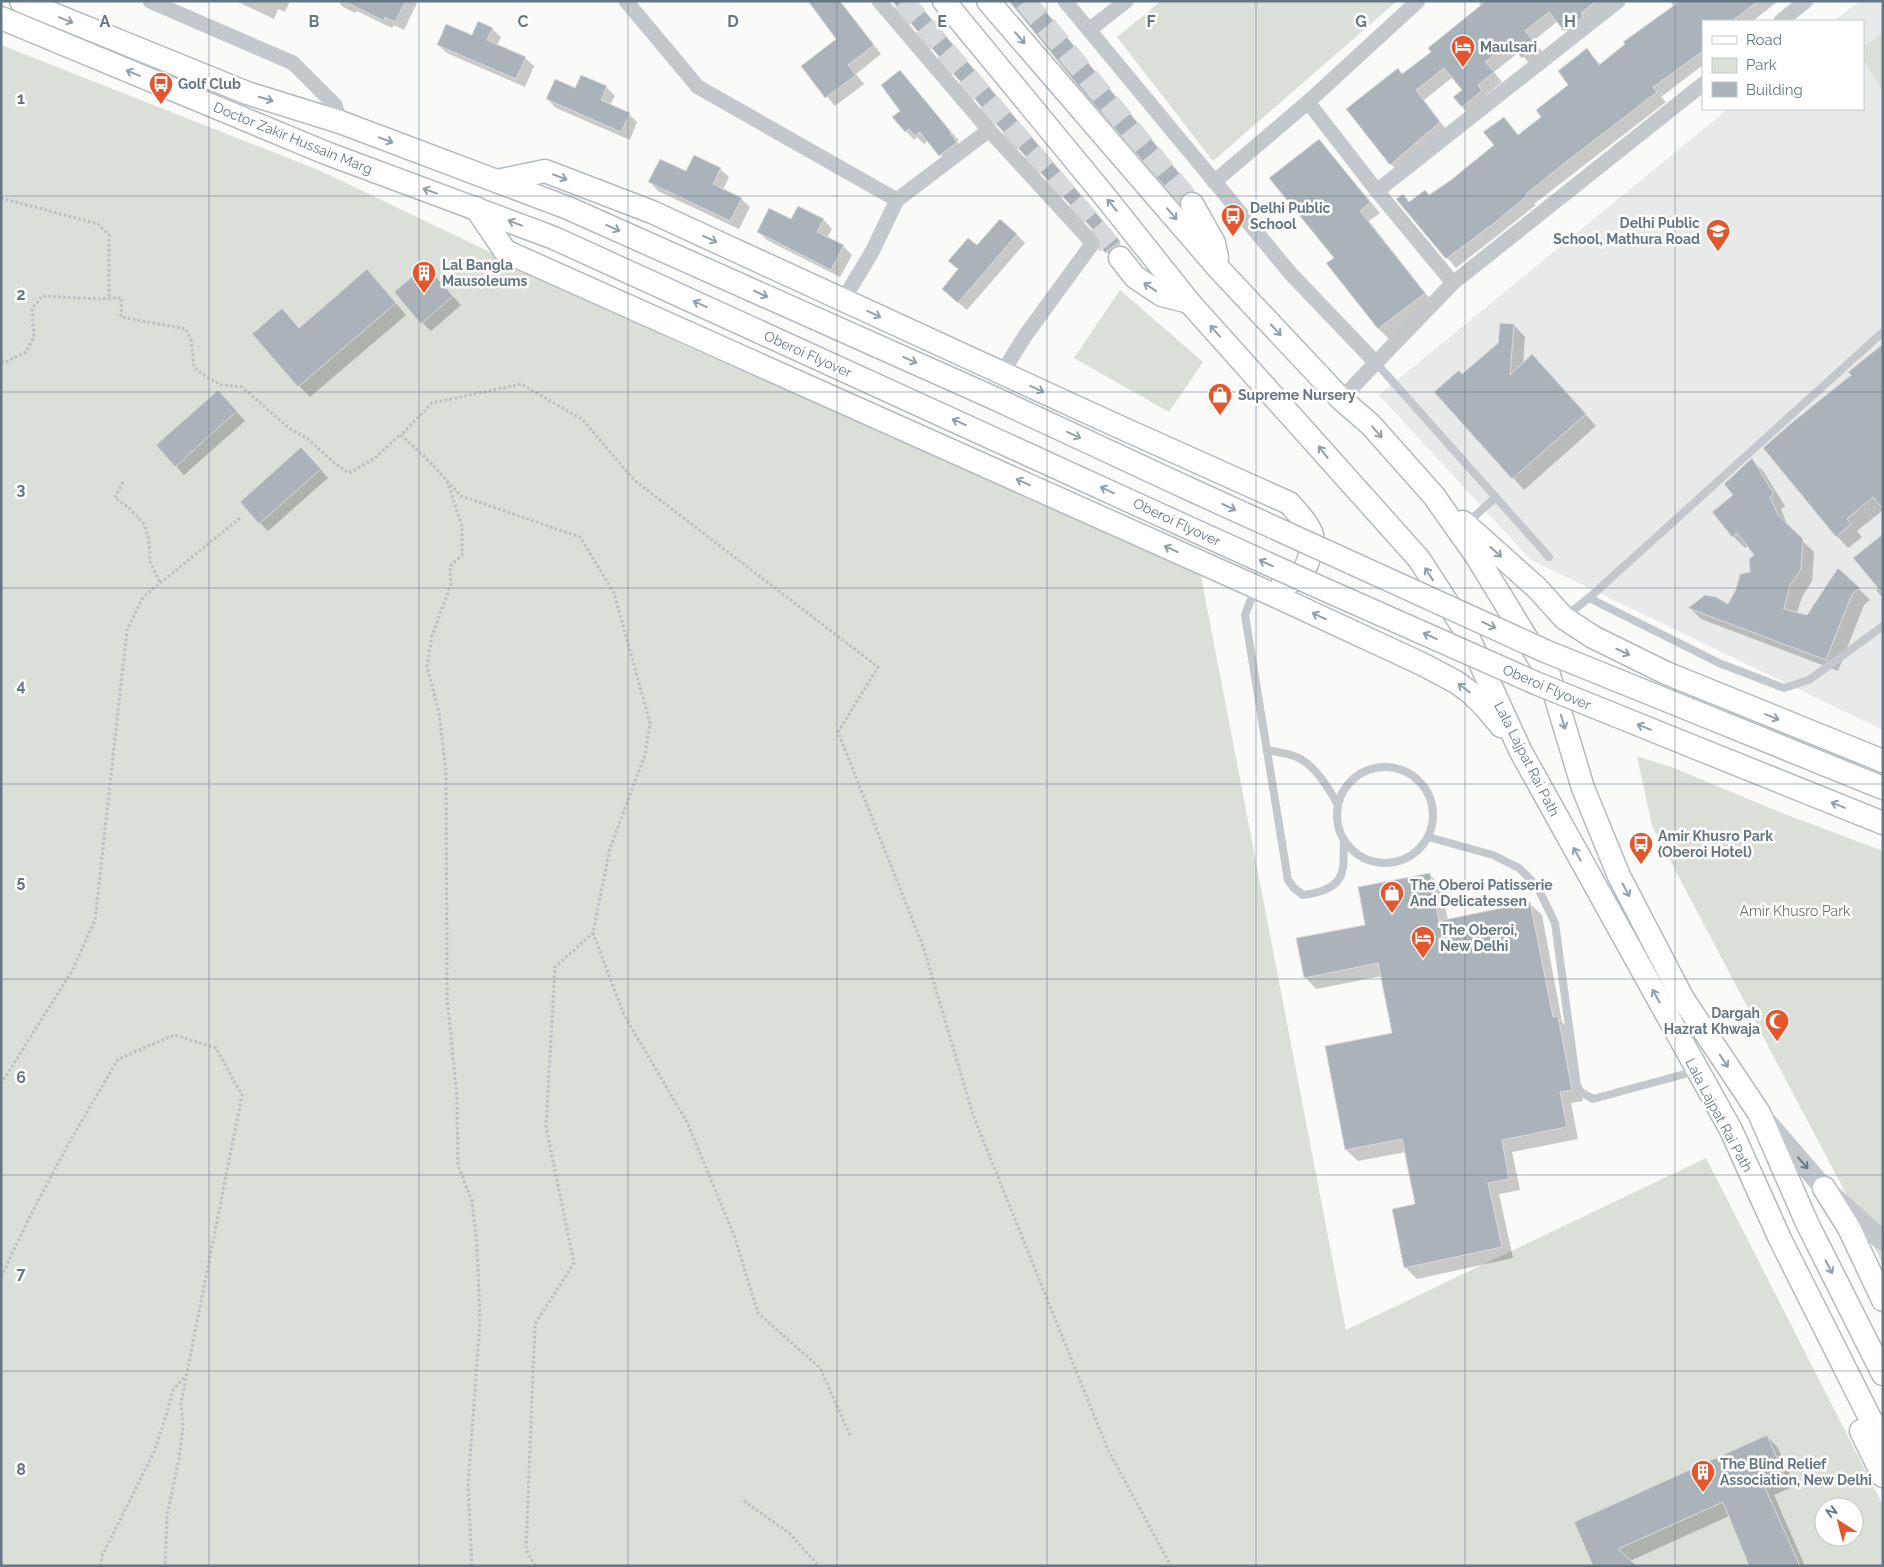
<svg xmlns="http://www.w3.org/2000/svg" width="1884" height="1567" viewBox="0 0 1884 1567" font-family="Raleway,sans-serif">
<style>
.built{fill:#e8e9e9}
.green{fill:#dadfd7;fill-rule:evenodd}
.shadow{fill:#0003}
.building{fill:#aab3b9;stroke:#dcdcda}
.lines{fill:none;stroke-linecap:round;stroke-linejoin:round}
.secondary-tunnel{stroke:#d5d9db;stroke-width:22;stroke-dasharray:22 11;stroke-linecap:butt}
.secondary-casing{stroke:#b3babf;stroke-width:25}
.path{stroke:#bbbfc2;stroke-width:3;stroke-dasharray:2.5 2.5;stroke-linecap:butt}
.service{stroke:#c3c8cc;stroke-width:8}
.minor{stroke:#c3c8cc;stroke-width:15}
.tertiary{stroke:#c3c8cc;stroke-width:20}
.secondary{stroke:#fff;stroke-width:22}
.secondary-bridge-casing{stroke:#b3babf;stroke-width:25;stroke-linecap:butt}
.secondary-bridge{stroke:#fff;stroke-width:22}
.oneway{stroke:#939fa8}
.oneway2{stroke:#6a7a87}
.grid{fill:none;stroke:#657683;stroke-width:1;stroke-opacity:0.55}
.labels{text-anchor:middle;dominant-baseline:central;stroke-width:5;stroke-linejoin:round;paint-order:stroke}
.poi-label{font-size:14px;font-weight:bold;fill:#657683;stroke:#fff;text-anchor:start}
.street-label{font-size:14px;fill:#657683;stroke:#fff}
.park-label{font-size:14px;fill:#687a64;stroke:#fff}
.grid-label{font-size:16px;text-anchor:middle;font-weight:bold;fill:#657683;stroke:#fff;stroke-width:5;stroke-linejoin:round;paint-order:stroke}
</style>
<rect width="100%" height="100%" fill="#fafaf8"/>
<polygon class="built" points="1859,1 1883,1 1883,730 1531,560 1379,395 1728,109 1863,109 1863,21 1834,21"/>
<g class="green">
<polygon points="1161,1 1397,1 1213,161 1117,37"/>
<polygon points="1883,34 1883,91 1863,59 1863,46"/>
<path d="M1,45L321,171L690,348L1199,566L1346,1330L1706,1158L1883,1505V1566H1ZM1824,1507H1854V1537H1824Z"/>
<polygon points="1120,290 1203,362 1169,412 1074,358"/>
<polygon points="1637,756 1674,768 1782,813 1883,851 1883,1264 1652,826"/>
</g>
<g class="shadow">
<polygon points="236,1 290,1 285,12 278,9 274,19"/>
<polygon points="338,1 418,1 404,30 394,25 392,28 357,11 355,13 343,7"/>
<polygon points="809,1 840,1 881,54 856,74 864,84 835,106 802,67 838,39"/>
<polygon points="915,1 1121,244 1108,254 1102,247 1101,239"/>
<polygon points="1036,1 1195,194 1182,203 1080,86"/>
<polygon points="1482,1 1617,1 1575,40 1558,21 1533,41 1545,55 1532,66 1519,52 1494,72 1502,82 1486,95 1491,101 1472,116 1462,107 1463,90 1453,77 1424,100 1448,132 1400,173 1391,164 1398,70 1403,75 1433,52 1481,6 1479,4"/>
<polygon points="1670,1 1778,1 1753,21 1703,21 1703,65 1661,97 1666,102 1534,204 1536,205 1456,268 1398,200 1409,203 1430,196 1452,180 1495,145 1503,118 1519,136 1543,117 1570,85 1587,50 1601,65 1674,7"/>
<polygon points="492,29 501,37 497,46 525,58 534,66 525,87 447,53 438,45 472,37"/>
<polygon points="900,71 959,141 957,142 965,151 949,163 928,141 924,144 917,137 914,140 906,131 902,111"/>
<polygon points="606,87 615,96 610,105 629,114 637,122 630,140 556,108 547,99 576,89"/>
<polygon points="1319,140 1380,213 1369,221 1434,304 1389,339 1379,329 1328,264 1335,258"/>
<polygon points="720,169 729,177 723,190 741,199 750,207 739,229 658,191 650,182 687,173"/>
<polygon points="799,208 824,220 832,229 827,238 843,246 852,255 840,277 767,240 758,232 792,221"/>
<polygon points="1016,234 1025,243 967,310 952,297 978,247"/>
<polygon points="426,266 461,305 431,331 422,323"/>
<polygon points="378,282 406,315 310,397 299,386 300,329"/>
<polygon points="1514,325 1525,337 1523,365 1544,367 1596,426 1524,490 1436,392 1463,376 1499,344"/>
<polygon points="1883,346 1883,510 1857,531 1862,537 1848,548 1837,536 1853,376"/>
<polygon points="226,400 245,421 184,475 176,466"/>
<polygon points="310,457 328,478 268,531 260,523"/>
<polygon points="1752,460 1763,471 1785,506 1781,509 1788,527 1814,552 1812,581 1802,597 1797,613 1807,616 1859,589 1870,600 1864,605 1838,671 1701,619 1690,608 1728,605 1751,573 1756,555 1748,545 1745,548 1733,536 1714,512 1735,495"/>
<polygon points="1883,535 1883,598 1876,590 1879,587"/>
<polygon points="1429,874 1441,886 1448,920 1530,904 1542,915 1562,1022 1569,1029 1583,1101 1571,1103 1578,1139 1512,1152 1520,1190 1499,1194 1513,1258 1417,1279 1405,1267 1416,1205 1406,1152 1358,1161 1346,1150 1393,1034 1382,976 1316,989 1305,977"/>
<polygon points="1767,1436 1778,1448 1795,1486 1774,1495 1805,1566 1750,1566 1729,1516 1630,1561 1595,1566"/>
</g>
<g class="building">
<polygon points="344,1 406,1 395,22 385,17 384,21"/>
<polygon points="808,1 840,1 874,45 848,65 856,75 825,98 801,66 836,39"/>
<polygon points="892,1 916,1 1120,241 1105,253 1101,247 1100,239 1095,232 996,124"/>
<polygon points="1009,1 1037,1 1194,191 1185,193 1181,197 1179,203 1079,87"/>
<polygon points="1486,1 1596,1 1581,13 1583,17 1564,31 1549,12 1525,31 1537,45 1522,58 1509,43 1485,62 1494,72 1478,85 1482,91 1462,107 1453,97 1462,90 1444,68 1416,90 1440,122 1390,165 1346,109 1398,68 1402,74 1431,52 1428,48"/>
<polygon points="1680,1 1758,1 1732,21 1703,21 1703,51 1653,87 1657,92 1562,165 1526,194 1527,196 1494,223 1446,259 1396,199 1403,194 1409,202 1425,190 1429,195 1451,180 1494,145 1483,132 1504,117 1518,135 1541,117 1536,110 1568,85 1558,71 1587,48 1599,65 1625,44 1623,42"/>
<polygon points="478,21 493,28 487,40 526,57 516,79 437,45 446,24 472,35"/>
<polygon points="900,70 951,132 950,133 957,142 939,156 920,132 915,136 909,129 905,132 892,117 900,111 881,85"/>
<polygon points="581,75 607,86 601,100 630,113 621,132 546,99 555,79 575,88"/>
<polygon points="1319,139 1370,202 1360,211 1425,293 1378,329 1326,263 1334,258 1269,178"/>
<polygon points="694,155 721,168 713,184 742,198 730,221 648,182 660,159 686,171"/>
<polygon points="798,206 824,219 817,232 844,245 831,270 757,232 769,208 791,219"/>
<polygon points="1000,219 1017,234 958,303 942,289 958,269 948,261 968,238 977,245"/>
<polygon points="426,265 453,296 421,324 394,292"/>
<polygon points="367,269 396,303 298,387 252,334 282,308 299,328"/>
<polygon points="1500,323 1514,324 1510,375 1532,354 1586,414 1512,479 1434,392 1459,370 1462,374 1498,343"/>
<polygon points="1883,344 1883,509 1873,497 1847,519 1851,524 1836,537 1763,448 1789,425 1851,375 1848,372"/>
<polygon points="218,390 237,411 175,467 156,445"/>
<polygon points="301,447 321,469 259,524 240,502"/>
<polygon points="1752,458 1774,494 1770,497 1778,515 1803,539 1801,569 1790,585 1784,609 1807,615 1838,568 1860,588 1852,594 1826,660 1688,608 1705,595 1716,597 1728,604 1736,589 1740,574 1750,572 1749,559 1754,555 1737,533 1732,537 1712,512 1733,495 1724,484"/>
<polygon points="1883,534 1883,594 1853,558"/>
<polygon points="1430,873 1439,921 1530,902 1553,1017 1558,1016 1572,1090 1560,1092 1567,1127 1502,1140 1509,1179 1488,1183 1502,1247 1404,1268 1392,1209 1415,1204 1402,1139 1345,1150 1325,1046 1392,1033 1378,963 1304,978 1296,938 1365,925 1358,887"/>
<polygon points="1767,1435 1784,1474 1763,1483 1800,1566 1749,1566 1723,1502 1618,1549 1637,1566 1593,1566 1574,1522"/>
</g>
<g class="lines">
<g class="secondary-tunnel">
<polyline points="903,1 1120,258"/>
<polyline points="1025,1 1192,204"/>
</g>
<defs>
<g id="secondary">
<polyline points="21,1 247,93 340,122 568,208 996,399 1185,487"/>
<polyline points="944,1 1103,194 1189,302 1419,559 1465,630 1520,750 1731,1130 1780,1239 1883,1444"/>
<polyline points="988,1 1219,269 1341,399 1371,425 1434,496 1477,557 1549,675 1583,788 1619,876 1683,999 1759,1113 1807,1223 1883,1374"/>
<polyline points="1,18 326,153 554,238 1167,518"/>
<path d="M497,181L545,171L652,212L1102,419L1289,503C1297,512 1308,523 1312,535C1313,539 1311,544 1311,547C1309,566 1302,580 1282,585"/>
<polyline points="1192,204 1214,243 1217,258"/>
<polyline points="476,208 505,251 1256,587 1422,664 1456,682 1471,693 1486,708 1501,726"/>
<polyline points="1120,258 1135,277 1162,295 1189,302"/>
<polyline points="1463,522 1537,588 1564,618 1593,637 1666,673 1883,761"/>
<polyline points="1703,715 1883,788"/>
<polyline points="1689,745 1883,823"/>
<polyline points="1824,1188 1849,1228 1883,1300"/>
<polyline points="1861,1431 1883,1476"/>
</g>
</defs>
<use href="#secondary" class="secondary-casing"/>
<g class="path">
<polyline points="1,198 98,224 109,235 109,299"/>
<polyline points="1,362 6,362 26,352 34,337 32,309 42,296 98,299 122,298 121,317 186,329 191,340 194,367 206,377 222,385 242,387 289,428 308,439 334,463 349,473 375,458 400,435"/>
<polyline points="447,481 462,526 462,555 450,566 451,584 432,636 427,666 439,713 446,772 447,997 457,1098 458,1166 472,1201 477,1246 480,1321 468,1486 472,1566"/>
<polyline points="123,482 115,498 129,508 144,524 149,540 150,562 160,582"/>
<polyline points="1,1084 72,971 95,920 127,630 143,597 240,518"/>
<polyline points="1,1277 29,1218 70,1141 118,1059 174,1035 216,1048 242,1095 181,1403 183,1426 179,1459 167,1515 165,1566"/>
<polyline points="850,1435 820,1368 758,1313 734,1235 687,1122 624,1015 593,933 610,848 645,755 650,723 614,593 580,537 461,496 429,461 401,435 432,403 521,384 583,420 634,480 878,667 838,732 924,949 973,1115 1108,1450 1171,1566"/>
<polyline points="744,1501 789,1533 819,1566"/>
<polyline points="101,1566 102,1556 154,1452 165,1419 173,1390 187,1374"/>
<polyline points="535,1566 526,1549 535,1324 574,1263 546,1127 555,967 593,933"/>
</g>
<g class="service">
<polyline points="1377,364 1549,557"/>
<polyline points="1467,523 1496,497"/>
<path d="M1255,589L1245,615L1288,880L1294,888L1303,895C1317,893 1338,889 1342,872C1345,863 1343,850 1344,840"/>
<polyline points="1589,598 1719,663 1784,688 1809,680 1883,626"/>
<polyline points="1566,616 1590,597 1883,332"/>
<path d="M1267,750C1276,752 1285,753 1294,756C1314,763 1328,787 1338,805"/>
<circle cx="1385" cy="815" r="48"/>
<polyline points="1428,837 1493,855 1519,868 1537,886 1555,923 1577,1086 1581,1092 1593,1099 1696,1071"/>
</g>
<g class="minor">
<polyline points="150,1 293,63 335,105 340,122"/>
<polyline points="626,1 698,87 897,200"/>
<polyline points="879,1 989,130 1088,238 1092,244 1025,336 1002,373"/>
<polyline points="1065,1 1291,274 1377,364"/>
<polyline points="1781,21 1806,1"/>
<polyline points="1089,30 1126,1"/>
<polyline points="1308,102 1377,191 1453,283"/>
<polyline points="1214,182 1308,102 1418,1"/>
<polyline points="1377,191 1618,1"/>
<polyline points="843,300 872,252 897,200 989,130"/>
<polyline points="1341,399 1453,283 1703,84"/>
</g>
<polyline class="tertiary" points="1767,1122 1824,1188 1883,1241"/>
<use href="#secondary" class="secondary"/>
<defs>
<g id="secondary-bridge">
<polyline points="1185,487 1545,651 1703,715"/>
<polyline points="1167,518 1319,587 1538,684 1689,745"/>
</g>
</defs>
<use href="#secondary-bridge" class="secondary-bridge-casing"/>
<use href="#secondary-bridge" class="secondary-bridge"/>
</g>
<defs><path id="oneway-shaft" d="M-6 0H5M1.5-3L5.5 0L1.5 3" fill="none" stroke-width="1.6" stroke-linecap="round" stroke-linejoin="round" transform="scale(1.25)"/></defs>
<g class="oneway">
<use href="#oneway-shaft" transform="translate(66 20) rotate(22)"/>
<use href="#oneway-shaft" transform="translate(1020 38) rotate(49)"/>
<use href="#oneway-shaft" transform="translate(133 73) rotate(-158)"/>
<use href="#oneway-shaft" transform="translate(266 99) rotate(17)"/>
<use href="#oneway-shaft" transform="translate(386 140) rotate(21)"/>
<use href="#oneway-shaft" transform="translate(560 177) rotate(21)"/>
<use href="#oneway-shaft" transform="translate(430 191) rotate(-160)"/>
<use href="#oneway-shaft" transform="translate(1112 205) rotate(-129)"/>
<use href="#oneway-shaft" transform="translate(1172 214) rotate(49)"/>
<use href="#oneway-shaft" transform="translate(515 223) rotate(-159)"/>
<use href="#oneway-shaft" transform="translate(613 228) rotate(24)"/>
<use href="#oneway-shaft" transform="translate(710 239) rotate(25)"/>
<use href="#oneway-shaft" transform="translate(1150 287) rotate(-146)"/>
<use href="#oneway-shaft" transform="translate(761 294) rotate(24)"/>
<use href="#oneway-shaft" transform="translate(700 304) rotate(-156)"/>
<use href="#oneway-shaft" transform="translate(874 314) rotate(25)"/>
<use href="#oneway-shaft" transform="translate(1276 330) rotate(47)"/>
<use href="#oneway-shaft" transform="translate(1215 331) rotate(-132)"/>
<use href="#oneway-shaft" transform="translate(910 360) rotate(24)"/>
<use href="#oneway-shaft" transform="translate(1037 389) rotate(25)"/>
<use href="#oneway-shaft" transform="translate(959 422) rotate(-156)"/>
<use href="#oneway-shaft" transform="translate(1377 432) rotate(49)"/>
<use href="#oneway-shaft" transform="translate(1074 435) rotate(25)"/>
<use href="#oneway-shaft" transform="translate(1323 452) rotate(-128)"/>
<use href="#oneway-shaft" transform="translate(1023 482) rotate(-156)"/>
<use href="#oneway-shaft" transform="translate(1107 490) rotate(-155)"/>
<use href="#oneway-shaft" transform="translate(1229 507) rotate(25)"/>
<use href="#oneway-shaft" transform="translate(1171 549) rotate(-156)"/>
<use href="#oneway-shaft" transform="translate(1496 552) rotate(42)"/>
<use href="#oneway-shaft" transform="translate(1266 563) rotate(-155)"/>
<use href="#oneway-shaft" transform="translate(1429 574) rotate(-122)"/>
<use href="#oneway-shaft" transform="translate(1319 616) rotate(-155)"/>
<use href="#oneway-shaft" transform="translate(1489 625) rotate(24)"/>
<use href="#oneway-shaft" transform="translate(1430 636) rotate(-156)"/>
<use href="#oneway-shaft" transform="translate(1623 652) rotate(26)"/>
<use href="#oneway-shaft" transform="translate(1464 688) rotate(-143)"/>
<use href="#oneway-shaft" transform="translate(1772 717) rotate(22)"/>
<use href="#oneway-shaft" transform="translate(1563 722) rotate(73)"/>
<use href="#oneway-shaft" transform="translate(1644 727) rotate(-158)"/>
<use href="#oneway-shaft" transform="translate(1838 805) rotate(-158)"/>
<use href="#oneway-shaft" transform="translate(1577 854) rotate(-119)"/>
<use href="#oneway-shaft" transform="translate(1626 890) rotate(62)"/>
<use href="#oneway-shaft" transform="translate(1656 996) rotate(-119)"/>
<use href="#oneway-shaft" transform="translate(1724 1061) rotate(56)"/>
<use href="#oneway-shaft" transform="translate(1829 1267) rotate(63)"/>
</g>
<use class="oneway2" href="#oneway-shaft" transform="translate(1803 1163) rotate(49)"/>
<path class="grid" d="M209,1V1566M419,1V1566M628,1V1566M837,1V1566M1047,1V1566M1256,1V1566M1465,1V1566M1675,1V1566M1,196H1883M1,392H1883M1,588H1883M1,784H1883M1,979H1883M1,1175H1883M1,1371H1883"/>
<defs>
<symbol id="hotel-pin" viewBox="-11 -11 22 30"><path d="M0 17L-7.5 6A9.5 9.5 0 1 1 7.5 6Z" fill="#e4572e" stroke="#fff"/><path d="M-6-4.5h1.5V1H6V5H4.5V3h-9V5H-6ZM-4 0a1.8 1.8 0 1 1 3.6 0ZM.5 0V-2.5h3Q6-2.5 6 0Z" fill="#fff"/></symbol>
<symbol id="bus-pin" viewBox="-11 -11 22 30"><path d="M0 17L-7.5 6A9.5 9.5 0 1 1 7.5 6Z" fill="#e4572e" stroke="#fff"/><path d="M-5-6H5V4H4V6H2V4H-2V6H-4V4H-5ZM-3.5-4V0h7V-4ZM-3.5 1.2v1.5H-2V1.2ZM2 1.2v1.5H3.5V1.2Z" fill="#fff"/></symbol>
<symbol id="school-pin" viewBox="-11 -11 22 30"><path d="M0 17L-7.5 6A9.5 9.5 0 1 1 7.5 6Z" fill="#e4572e" stroke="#fff"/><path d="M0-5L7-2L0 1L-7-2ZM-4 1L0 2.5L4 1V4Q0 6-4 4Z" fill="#fff"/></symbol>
<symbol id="building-pin" viewBox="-11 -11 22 30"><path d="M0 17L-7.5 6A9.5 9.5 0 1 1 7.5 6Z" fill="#e4572e" stroke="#fff"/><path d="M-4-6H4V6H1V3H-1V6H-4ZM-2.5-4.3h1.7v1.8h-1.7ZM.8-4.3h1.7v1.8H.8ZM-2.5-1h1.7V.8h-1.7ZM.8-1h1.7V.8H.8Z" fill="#fff"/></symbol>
<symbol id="shop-pin" viewBox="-11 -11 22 30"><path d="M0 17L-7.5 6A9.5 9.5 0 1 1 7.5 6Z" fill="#e4572e" stroke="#fff"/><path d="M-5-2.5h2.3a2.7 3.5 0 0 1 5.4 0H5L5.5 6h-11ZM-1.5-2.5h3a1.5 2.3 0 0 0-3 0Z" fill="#fff"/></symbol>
<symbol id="mosque-pin" viewBox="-11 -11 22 30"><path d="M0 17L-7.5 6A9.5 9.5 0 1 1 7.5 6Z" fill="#e4572e" stroke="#fff"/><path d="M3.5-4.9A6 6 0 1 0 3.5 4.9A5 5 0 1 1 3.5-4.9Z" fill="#fff"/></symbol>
</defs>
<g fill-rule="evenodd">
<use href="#hotel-pin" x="1449" y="33" width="28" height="38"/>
<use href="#bus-pin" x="147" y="70" width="28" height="38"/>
<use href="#bus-pin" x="1219" y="202" width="28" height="38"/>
<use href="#school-pin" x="1704" y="217" width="28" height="38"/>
<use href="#building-pin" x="410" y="259" width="28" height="38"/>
<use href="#shop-pin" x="1206" y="381" width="28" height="38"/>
<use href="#bus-pin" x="1627" y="830" width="28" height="38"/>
<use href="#shop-pin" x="1378" y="879" width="28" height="38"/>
<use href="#hotel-pin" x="1409" y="924" width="28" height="38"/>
<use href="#mosque-pin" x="1763" y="1007" width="28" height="38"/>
<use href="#building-pin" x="1689" y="1458" width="28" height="38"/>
</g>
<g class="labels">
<g class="poi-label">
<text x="1480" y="47">Maulsari</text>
<text x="178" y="84">Golf Club</text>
<text x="1250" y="208">Delhi Public<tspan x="1250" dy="16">School</tspan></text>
<text x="1700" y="223" text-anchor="end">Delhi Public<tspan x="1700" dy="16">School, Mathura Road</tspan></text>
<text x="442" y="265">Lal Bangla<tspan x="442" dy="16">Mausoleums</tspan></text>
<text x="1238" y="395">Supreme Nursery</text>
<text x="1658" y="836">Amir Khusro Park<tspan x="1658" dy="16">(Oberoi Hotel)</tspan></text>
<text x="1410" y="885">The Oberoi Patisserie<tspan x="1410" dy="16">And Delicatessen</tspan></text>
<text x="1440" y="930">The Oberoi,<tspan x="1440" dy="16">New Delhi</tspan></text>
<text x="1760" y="1013" text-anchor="end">Dargah<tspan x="1760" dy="16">Hazrat Khwaja</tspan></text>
<text x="1720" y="1464">The Blind Relief<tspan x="1720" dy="16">Association, New Delhi</tspan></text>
</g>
<g class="street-label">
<text transform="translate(293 138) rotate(22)">Doctor Zakir Hussain Marg</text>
<text transform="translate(808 354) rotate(24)">Oberoi Flyover</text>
<text transform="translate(1177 522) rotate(25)">Oberoi Flyover</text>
<text transform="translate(1547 687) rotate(23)">Oberoi Flyover</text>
<text transform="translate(1527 759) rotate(63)">Lala Lajpat Rai Path</text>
<text transform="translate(1719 1115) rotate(62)">Lala Lajpat Rai Path</text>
</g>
<g class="park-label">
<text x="1795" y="911">Amir Khusro Park</text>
</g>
</g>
<g class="grid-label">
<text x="105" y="27">A</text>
<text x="314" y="27">B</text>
<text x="523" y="27">C</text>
<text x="733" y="27">D</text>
<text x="942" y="27">E</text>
<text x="1151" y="27">F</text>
<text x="1361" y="27">G</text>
<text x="1570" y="27">H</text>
<text x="21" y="104">1</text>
<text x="21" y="300">2</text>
<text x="21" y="495">3</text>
<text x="21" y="691">4</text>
<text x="21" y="887">5</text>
<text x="21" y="1083">6</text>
<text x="21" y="1279">7</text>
<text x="21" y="1475">8</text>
</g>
<rect width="1884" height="1567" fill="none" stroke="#657683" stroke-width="5"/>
<rect x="1702" y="20" width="162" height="90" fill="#ffffff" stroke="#c1c8cd"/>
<rect x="1712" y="36" width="25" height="8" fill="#ffffff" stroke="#c1c8cd"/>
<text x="1746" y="45" font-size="15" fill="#657683">Road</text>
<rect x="1712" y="58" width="25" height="15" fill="#dadfd7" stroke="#c1c8cd"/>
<text x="1746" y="70" font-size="15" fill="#657683">Park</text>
<rect x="1712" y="82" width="25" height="15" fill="#aab3b9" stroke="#c1c8cd"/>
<text x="1746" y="95" font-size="15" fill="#657683">Building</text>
<g transform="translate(1839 1522) rotate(324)"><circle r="24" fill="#ffffff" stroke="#c1c8cd"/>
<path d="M0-4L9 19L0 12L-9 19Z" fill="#e4572e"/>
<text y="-8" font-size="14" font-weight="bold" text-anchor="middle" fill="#657683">N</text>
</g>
</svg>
